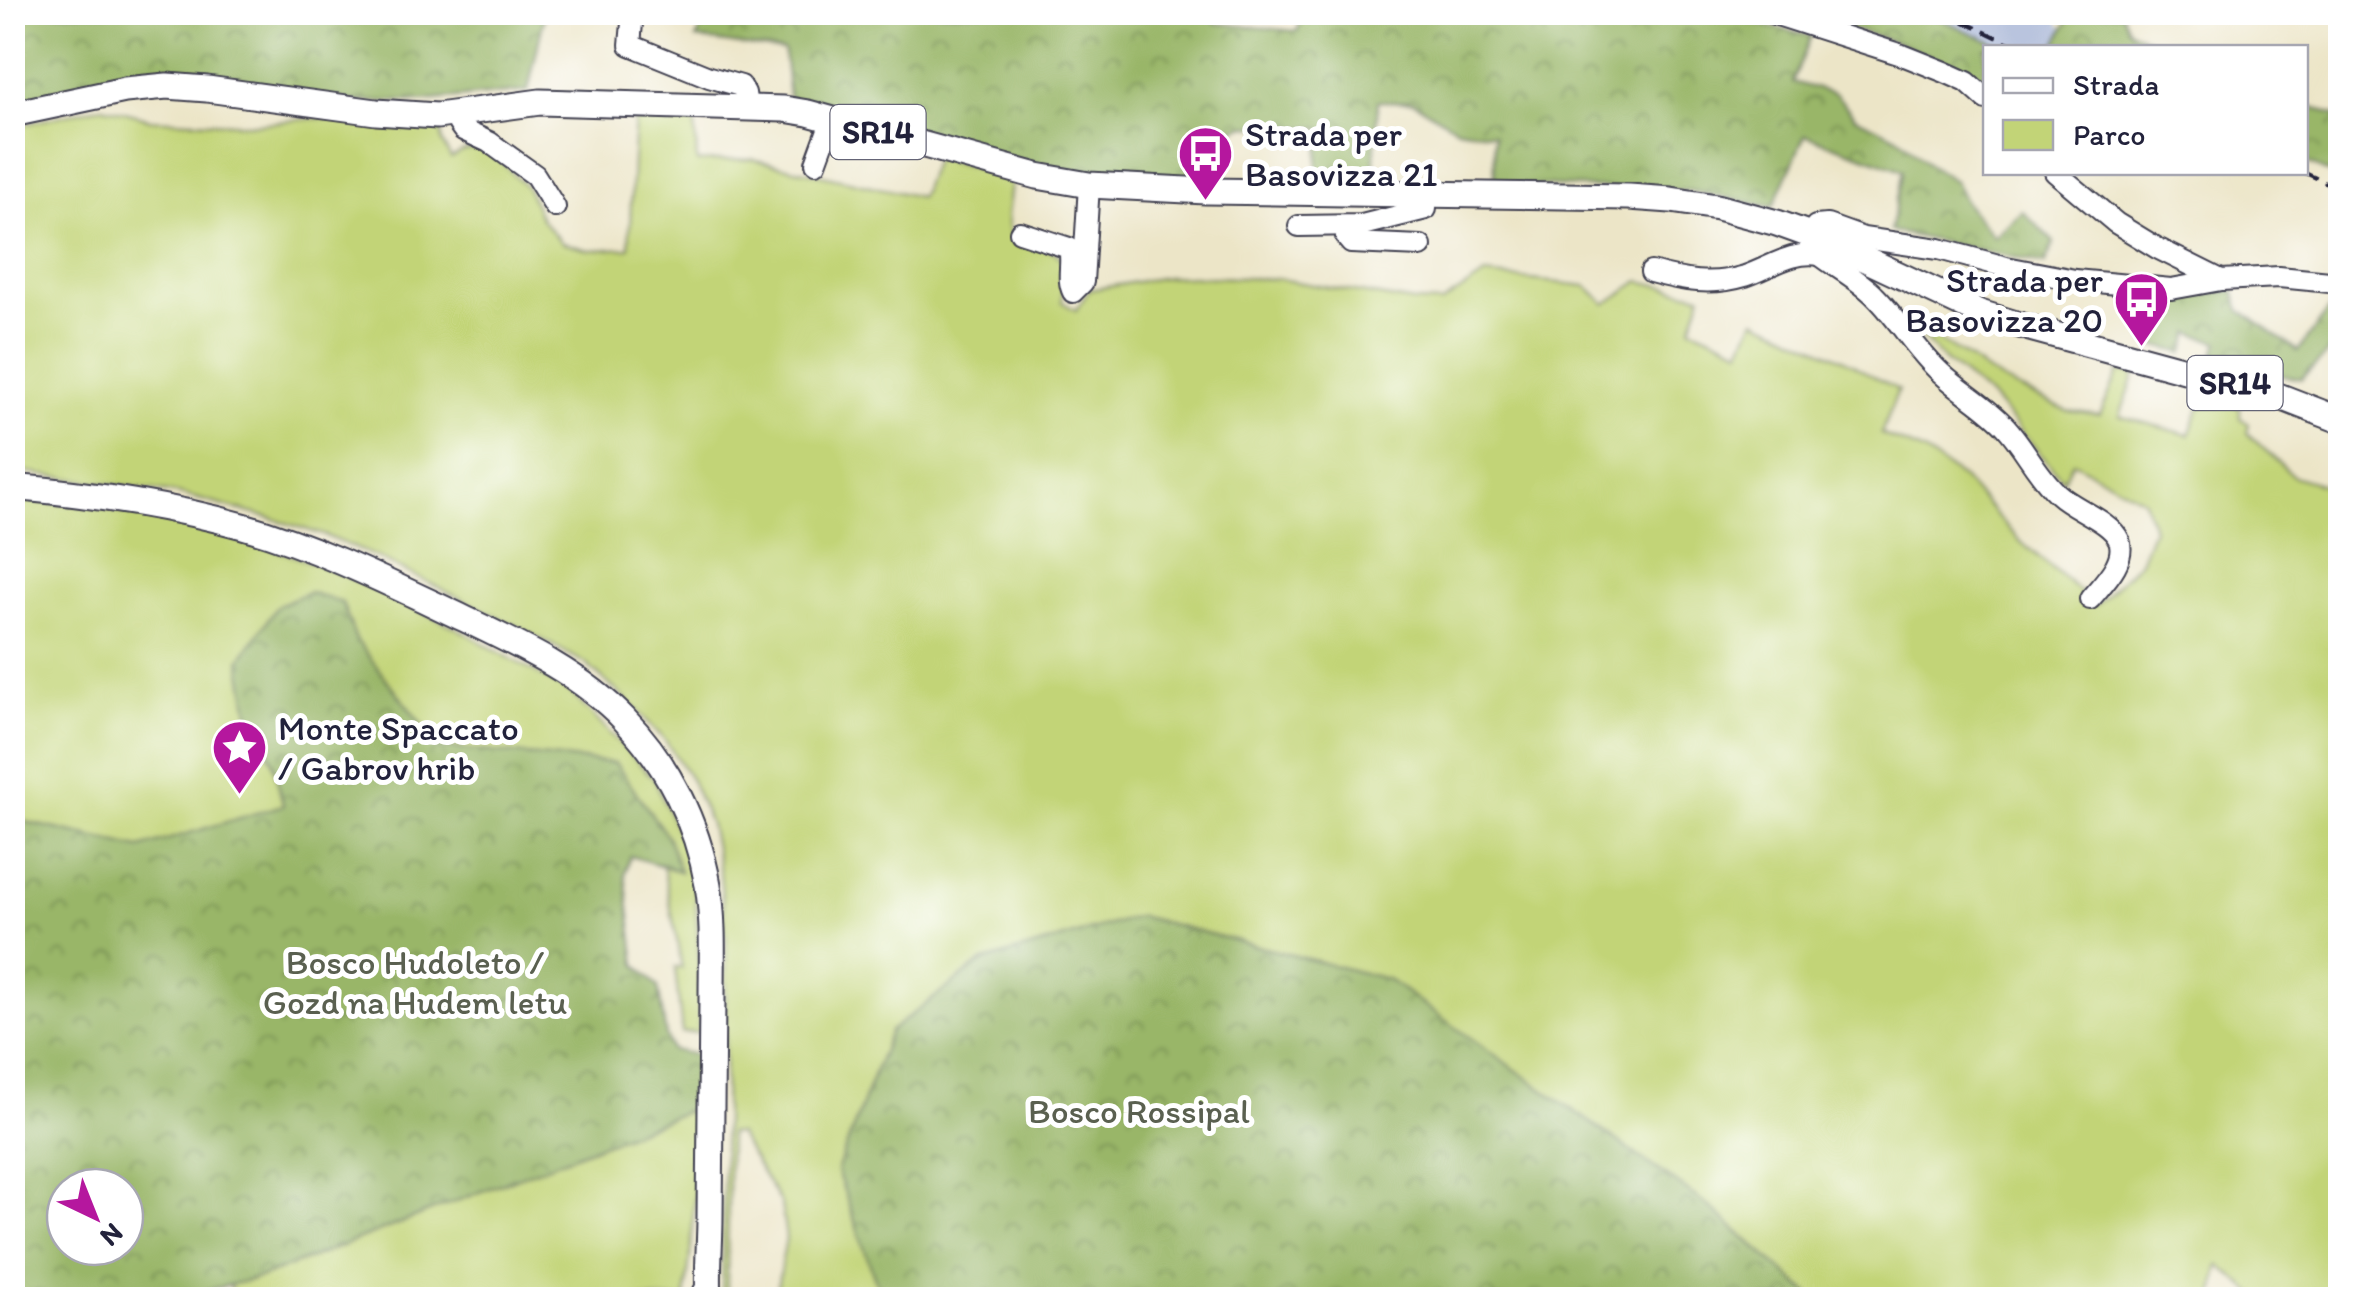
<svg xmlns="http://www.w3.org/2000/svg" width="2353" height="1312" viewBox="0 0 2353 1312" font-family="Itim,sans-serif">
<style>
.railway{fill:#b9c4de}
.green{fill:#c2d477;stroke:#727b59;stroke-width:2.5}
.forest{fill:url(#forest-crowns);stroke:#5e6c52;stroke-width:2.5;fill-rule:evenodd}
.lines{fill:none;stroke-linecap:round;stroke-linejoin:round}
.minor-casing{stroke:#403f50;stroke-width:24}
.major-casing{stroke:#403f50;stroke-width:29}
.highway-casing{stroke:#403f50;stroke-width:34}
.minor{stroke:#fff;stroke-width:20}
.major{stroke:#fff;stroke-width:25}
.highway{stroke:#fff;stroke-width:30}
.rail{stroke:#22223b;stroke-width:4;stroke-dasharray:15 8;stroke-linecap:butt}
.labels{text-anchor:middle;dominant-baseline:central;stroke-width:10;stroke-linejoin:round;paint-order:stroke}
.shield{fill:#fff;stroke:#646476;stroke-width:2.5}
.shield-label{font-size:32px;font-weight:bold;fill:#22223b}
.poi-label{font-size:35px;fill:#22223b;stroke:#fff;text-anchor:start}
.park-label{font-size:35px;fill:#5a6050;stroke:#fff}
</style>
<defs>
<pattern id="forest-crowns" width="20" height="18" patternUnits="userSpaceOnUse" patternTransform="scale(2.5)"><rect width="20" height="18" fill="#99b668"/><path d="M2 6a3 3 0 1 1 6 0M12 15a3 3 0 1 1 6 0" fill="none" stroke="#7c9457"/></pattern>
</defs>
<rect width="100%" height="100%" fill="#fff"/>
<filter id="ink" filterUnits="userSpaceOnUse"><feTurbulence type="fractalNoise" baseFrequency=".01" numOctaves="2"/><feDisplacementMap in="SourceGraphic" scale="20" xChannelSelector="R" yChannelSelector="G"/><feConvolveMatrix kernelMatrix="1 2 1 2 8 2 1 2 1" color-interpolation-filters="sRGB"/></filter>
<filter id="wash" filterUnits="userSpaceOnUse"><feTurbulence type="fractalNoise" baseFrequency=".0048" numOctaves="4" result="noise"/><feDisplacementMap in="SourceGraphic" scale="40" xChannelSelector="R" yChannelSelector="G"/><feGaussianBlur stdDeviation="2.25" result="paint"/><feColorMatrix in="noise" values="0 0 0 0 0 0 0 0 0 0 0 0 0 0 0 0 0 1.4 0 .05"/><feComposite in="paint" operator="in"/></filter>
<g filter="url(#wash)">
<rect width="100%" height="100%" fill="#ece5c7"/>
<polygon class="railway" points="1926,13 2051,13 2064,29 2055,47 2004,47"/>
<g class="green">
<polygon points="103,106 151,119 256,124 317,118 441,128 442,143 451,158 464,151 487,147 527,188 541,219 562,243 589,250 629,248 635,113 695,118 697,162 752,159 920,197 935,157 1012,178 1007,216 1010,234 1055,252 1064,261 1062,302 1076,310 1089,290 1171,276 1279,279 1414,302 1442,303 1485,275 1587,286 1606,304 1640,281 1702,295 1691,327 1741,349 1755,319 1841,358 1898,390 1881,434 1924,452 1961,477 2021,542 2096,605 2140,561 2153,528 2144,500 2073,462 2063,480 1992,398 1946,362 1908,323 1950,347 2004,382 2067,411 2100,415 2119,371 2135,374 2120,416 2189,435 2203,398 2240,407 2240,418 2249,424 2247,433 2293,476 2337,489 2340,482 2340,1299 2261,1299 2219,1265 2214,1299 1815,1299 1706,1204 876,1282 890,1299 775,1299 786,1238 781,1204 738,1134 729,1133 727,1299 722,1299 726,939 720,873 710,824 690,778 665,740 630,703 585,663 521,628 374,556 326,536 277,520 176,493 13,471 13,127"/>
<polygon points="13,499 93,506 224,532 326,567 453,626 571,693 654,779 694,869 699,957 699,1032 682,1033 675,968 682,968 663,866 679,871 615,764 439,747 356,640 342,603 249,713 273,762 284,805 140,849 13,819"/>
<polygon points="700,1106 691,1249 685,1299 235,1300 229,1284 262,1277"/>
</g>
<g class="forest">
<polygon points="1105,12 1106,14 1214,12 1215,23 1298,31 1300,12 1709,13 1811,36 1793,82 1836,94 1855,117 1898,137 1928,164 1955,181 1966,203 1994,237 2022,211 2054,242 2045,264 1890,231 1903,170 1805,135 1773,207 1691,191 1495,184 1494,134 1457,128 1413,102 1378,101 1373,182 1316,179 1321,128 1244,126 1197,142 1194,178 1104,177 1020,161 789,100 784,51 696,39 705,21 681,13"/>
<polygon points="13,13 545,13 528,91 425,101 359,102 198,77 145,75 34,100 13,102"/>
<polygon points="1803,13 1926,13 2004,47 1986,48 1985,77 1968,72 1904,45"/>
<polygon points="2060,13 2122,13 2128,29 2165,47 2055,47 2067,22"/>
<polygon points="2306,104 2340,117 2340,178 2306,163"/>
<polygon points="2234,290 2240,310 2298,351 2340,295 2340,341 2301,379 2211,363 2219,342 2191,333 2184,353 2153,345 2151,332 2161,302"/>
<path d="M309,592L342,603L356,640L439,747L615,763L667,836L680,871L630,856L625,874L636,964L658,987L666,1036L672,1050L698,1055L700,1106L262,1277L172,1299L13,1300V819L140,848L283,805L273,762L249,713L240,660L278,605ZM65,1187H125V1247H65Z"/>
<polygon points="1139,916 1387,979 1706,1204 1815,1299 890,1299 876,1282 837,1171 890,1031 982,962"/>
</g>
</g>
<g filter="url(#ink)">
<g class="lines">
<defs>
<g id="minor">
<polyline points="633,12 630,45 709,77 741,86 745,93 747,107"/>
<polyline points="1768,12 1905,56 1945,72 1967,82 1986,99"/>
<polyline points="457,114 458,123 463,130 489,142 535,175 555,207"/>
<polyline points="816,163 832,119"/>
<polyline points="2055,172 2116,223 2157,248 2221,280"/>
<polyline points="1299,226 1362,225 1426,209 1426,194"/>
<polyline points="1346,226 1346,237 1351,243 1421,246"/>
<path d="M1020,232L1069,248C1073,262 1066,279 1073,292L1083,282L1089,185"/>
<polyline points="1809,235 1816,226 1827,225 1863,238 1939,249 2006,267 2075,280 2171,289 2221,280 2279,277 2340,283"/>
<path d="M1827,241L1820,255C1838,269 1860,280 1876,297C1899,320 1916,350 1941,373C1961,392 1987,406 2006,427C2025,448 2037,475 2058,494C2074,509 2111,521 2119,540C2127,561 2102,584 2090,599"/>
<path d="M1651,272C1683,281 1712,286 1745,276C1769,268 1793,250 1820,255"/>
</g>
<g id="major">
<polyline points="12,114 125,90 167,86 207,89 376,112 437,116 540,102 784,109 808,113 1037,176 1089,185 1206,191 1629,197 1671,200 1717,207 1777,223 1827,241 1980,313 2026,327 2229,382 2278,396 2340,420"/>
<path d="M12,487C91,494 167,505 243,526C320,548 393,585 465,619C521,646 580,673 624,719C668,764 697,823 708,885C714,922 712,960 712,998C712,1071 711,1144 710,1217C710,1244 707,1272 709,1300"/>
</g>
<polyline id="highway" points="707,1300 708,1294"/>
</defs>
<use href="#minor" class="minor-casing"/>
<use href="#major" class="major-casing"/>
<use href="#highway" class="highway-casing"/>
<use href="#minor" class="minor"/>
<use href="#major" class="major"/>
<use href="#highway" class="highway"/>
<g class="rail">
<polyline points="1942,12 2020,48"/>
<polyline points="2303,172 2340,189"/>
</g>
</g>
</g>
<defs>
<symbol id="bus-pin" viewBox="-11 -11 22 30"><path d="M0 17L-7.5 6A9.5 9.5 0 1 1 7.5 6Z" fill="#b5179e" stroke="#fff"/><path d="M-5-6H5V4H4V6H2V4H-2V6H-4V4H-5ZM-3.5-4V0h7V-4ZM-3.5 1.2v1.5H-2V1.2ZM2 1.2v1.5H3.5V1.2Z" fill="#fff"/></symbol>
<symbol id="sight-pin" viewBox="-11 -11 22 30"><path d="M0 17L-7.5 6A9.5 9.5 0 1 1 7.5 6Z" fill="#b5179e" stroke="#fff"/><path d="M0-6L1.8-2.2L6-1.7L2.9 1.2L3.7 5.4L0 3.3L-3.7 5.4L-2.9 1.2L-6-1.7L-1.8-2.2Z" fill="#fff"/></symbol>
</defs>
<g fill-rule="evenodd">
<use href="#bus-pin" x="1174" y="122" width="63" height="86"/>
<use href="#bus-pin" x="2110" y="268" width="63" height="86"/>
<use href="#sight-pin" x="208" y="716" width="63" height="86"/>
</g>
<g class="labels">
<g class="shield">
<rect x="830.5" y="105" width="95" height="54" rx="8"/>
<rect x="2187.5" y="356" width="95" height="54" rx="8"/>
</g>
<g class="shield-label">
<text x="878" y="132">SR14</text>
<text x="2235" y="383">SR14</text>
</g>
<g class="poi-label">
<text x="1245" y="134">Strada per<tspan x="1245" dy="40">Basovizza 21</tspan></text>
<text x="2103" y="280" text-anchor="end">Strada per<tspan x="2103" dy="40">Basovizza 20</tspan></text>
<text x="278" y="728">Monte Spaccato<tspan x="278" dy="40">/ Gabrov hrib</tspan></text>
</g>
<g class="park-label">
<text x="415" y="962">Bosco Hudoleto /<tspan x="415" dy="40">Gozd na Hudem letu</tspan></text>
<text x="1139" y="1111">Bosco Rossipal</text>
</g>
</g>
<rect width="2353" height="1312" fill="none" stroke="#fff" stroke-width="50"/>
<rect x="1983" y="45" width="325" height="130" fill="#ffffff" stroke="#a7a7b1" stroke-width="2.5"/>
<rect x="2003" y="78" width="50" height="15" fill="#ffffff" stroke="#a7a7b1" stroke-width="2.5"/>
<text x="2073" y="95" font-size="30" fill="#22223b">Strada</text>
<rect x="2003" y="120" width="50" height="30" fill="#c2d477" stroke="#a7a7b1" stroke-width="2.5"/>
<text x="2073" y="145" font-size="30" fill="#22223b">Parco</text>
<g transform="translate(95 1217) rotate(137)"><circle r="48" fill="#ffffff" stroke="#a7a7b1" stroke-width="2.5"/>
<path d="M0-8L18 38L0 25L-18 38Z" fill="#b5179e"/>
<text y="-15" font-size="28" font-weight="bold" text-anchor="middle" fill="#22223b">N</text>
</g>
</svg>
